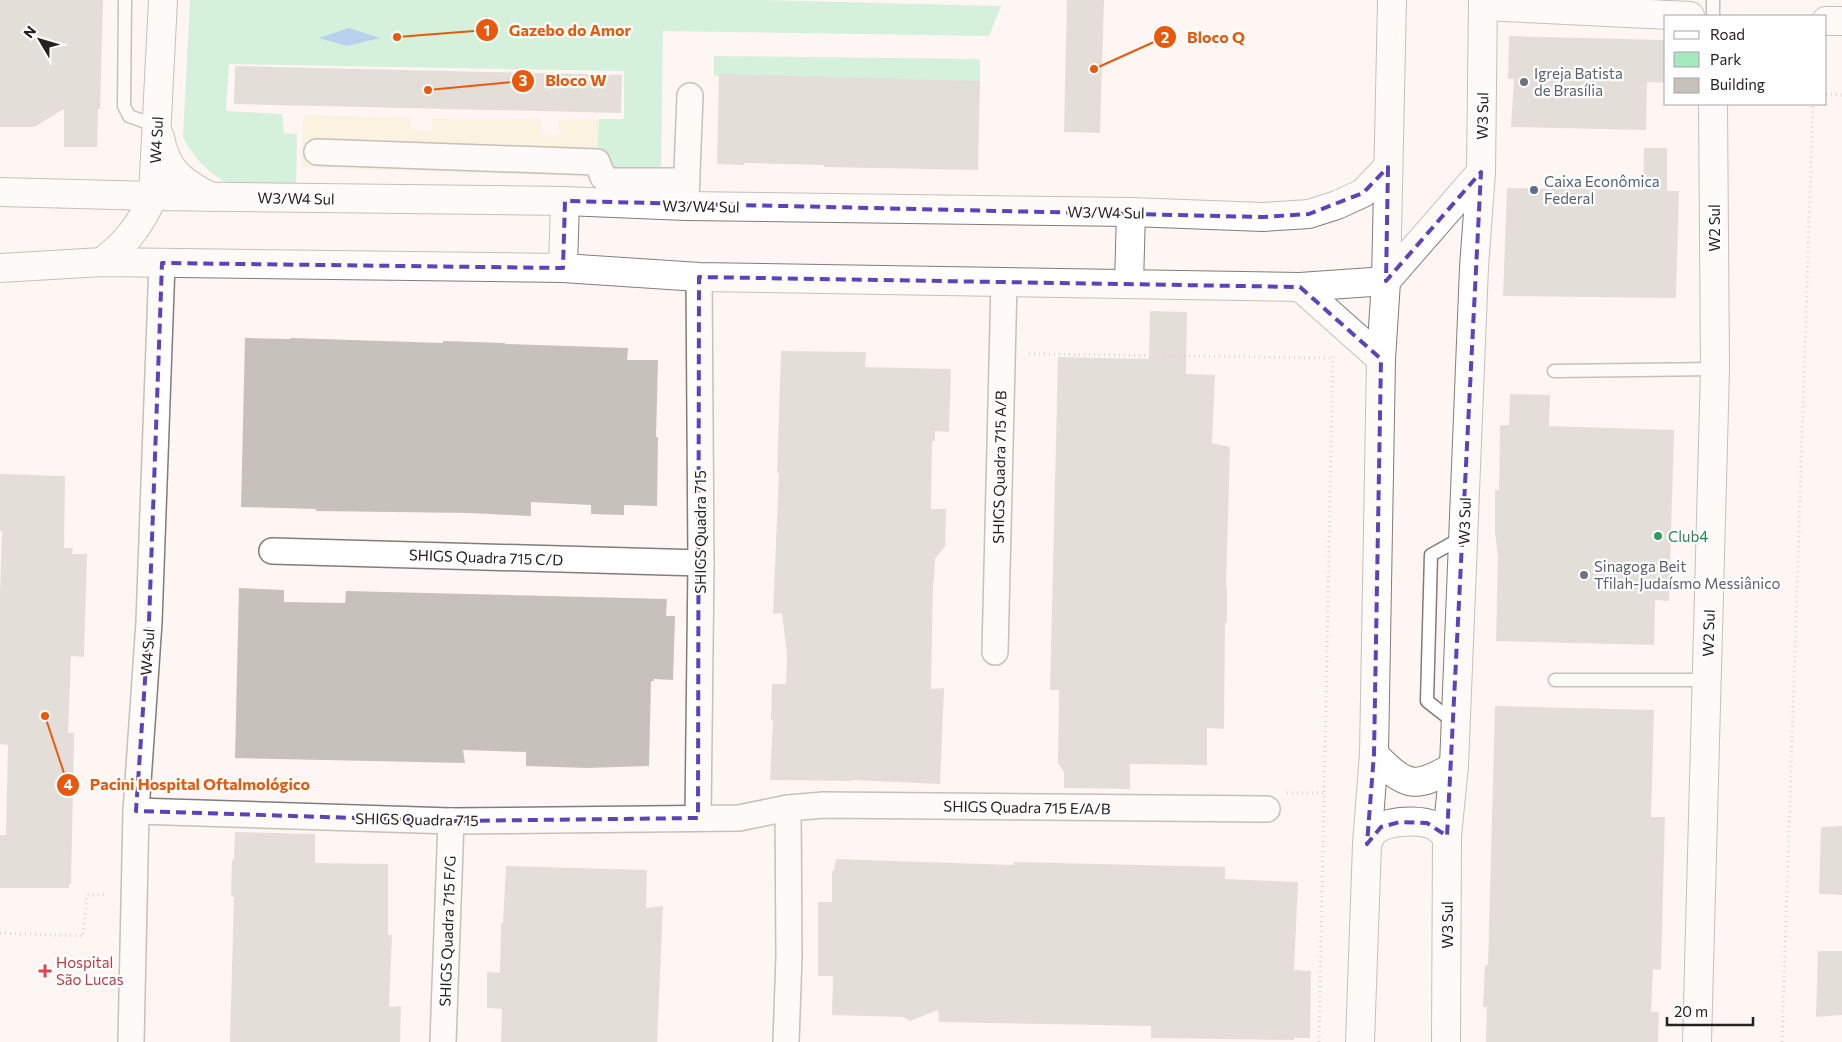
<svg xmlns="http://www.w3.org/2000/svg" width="1842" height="1042" viewBox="0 0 1842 1042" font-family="Commissioner,sans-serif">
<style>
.green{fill:#a5e9be}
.sand{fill:#f8eec8}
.water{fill:#64a5e9}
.building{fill:#c6c1bb}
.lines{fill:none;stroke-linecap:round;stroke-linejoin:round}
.lane-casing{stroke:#837c79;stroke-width:15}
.street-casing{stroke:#837c79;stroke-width:28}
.secondary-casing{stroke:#837c79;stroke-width:30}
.primary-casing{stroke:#837c79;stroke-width:30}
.path{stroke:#b6b0ad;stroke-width:3;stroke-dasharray:1 4;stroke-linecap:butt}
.lane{stroke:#fff;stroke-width:12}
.street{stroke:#fff;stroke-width:25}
.secondary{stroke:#fff;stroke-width:28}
.primary{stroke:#fff;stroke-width:28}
.marked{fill:none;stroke:#5e42bb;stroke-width:4;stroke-dasharray:10 6;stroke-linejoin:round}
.worship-dot{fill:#6b7280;stroke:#fff;stroke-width:2}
.service-dot{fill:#5c6f8a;stroke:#fff;stroke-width:2}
.leisure-dot{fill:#2e9e5b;stroke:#fff;stroke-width:2}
.health-dot{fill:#e0444e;stroke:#fff;stroke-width:2}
.labels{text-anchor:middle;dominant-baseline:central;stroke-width:4.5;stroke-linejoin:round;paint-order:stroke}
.worship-label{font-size:15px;fill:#5b616d;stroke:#fff;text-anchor:start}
.street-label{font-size:15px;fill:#242120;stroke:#fff}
.service-label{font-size:15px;fill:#4e5e75;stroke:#fff;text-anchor:start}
.leisure-label{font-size:15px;fill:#27864d;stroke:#fff;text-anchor:start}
.health-label{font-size:15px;fill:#be3a42;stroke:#fff;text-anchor:start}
.leader{fill:none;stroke:#e8590c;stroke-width:2}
.callout-dot{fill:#e8590c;stroke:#fff;stroke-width:2}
.mark-label{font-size:15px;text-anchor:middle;font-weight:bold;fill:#fff}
.callout-label{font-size:16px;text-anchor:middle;font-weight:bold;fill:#e8590c;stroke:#fff;stroke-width:4.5;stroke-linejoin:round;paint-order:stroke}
</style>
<rect width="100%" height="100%" fill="#fdf6f2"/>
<g class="green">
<path d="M190,0H761L1001,6L989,36L663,31L661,175L595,177L599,119H624V71L229,64L226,111L282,114L284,133L297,134L296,193C279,192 256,193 241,188C215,181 196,161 183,138Z"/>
<polygon points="714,56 980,59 980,82 714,76"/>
</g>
<polygon class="sand" points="304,115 411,118 411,130 432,131 432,118 541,119 541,134 560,135 558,120 599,119 595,177 301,167"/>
<polygon class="water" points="349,28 380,38 347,46 319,38"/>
<g class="building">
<polygon points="0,0 103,0 100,109 98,109 97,147 64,147 64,109 34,127 0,127"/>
<polygon points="1067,0 1104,0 1100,133 1064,132"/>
<polygon points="1509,36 1666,40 1666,83 1647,82 1646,130 1511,127 1514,79 1508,79"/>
<polygon points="235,66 622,75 621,113 234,104"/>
<polygon points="719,74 980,81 978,170 824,167 824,165 744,163 744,165 717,164"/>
<polygon points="1644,148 1667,148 1667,191 1679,191 1676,298 1503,296 1507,188 1643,190"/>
<polygon points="1150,311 1187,312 1186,374 1215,375 1212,443 1230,447 1226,587 1227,587 1227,623 1225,623 1224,729 1207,728 1207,765 1130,764 1130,789 1064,788 1064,772 1058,763 1059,690 1050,690 1058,357 1149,359"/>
<polygon points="245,338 290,339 291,338 443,343 443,341 505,343 505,344 628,348 627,360 658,360 656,437 658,437 657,506 624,505 624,515 591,514 591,505 531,502 531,516 469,513 316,511 316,509 241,507"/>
<polygon points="781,351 866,352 865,367 951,369 949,432 935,431 935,441 932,441 931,509 946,509 945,546 935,559 934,581 933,581 931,689 944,688 940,784 852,780 852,781 770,780 773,720 771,720 772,684 786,684 787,655 782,613 773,614 779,473 777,473"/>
<polygon points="1510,394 1550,395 1549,426 1674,430 1669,601 1655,600 1654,645 1496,641 1498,556 1495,533 1495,490 1499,490 1500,425 1509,425"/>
<polygon points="0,474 65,476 64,548 73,548 72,554 87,554 84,657 71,656 68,733 74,733 74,739 71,884 69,884 69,888 0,888 0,835 6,835 8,745 0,744 0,596 2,531 0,531"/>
<polygon points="239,588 284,590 284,602 345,603 346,591 667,599 666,616 675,616 673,680 654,679 654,681 651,681 649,766 587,768 526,766 526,752 463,750 465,763 235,758"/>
<polygon points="1495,706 1654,710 1651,817 1665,817 1661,970 1653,969 1651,1012 1659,1012 1658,1042 1486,1042 1487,1007 1483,1007 1485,965 1488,965"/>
<polygon points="1842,826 1842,895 1819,894 1821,827"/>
<polygon points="235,832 315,834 315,863 388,864 388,935 392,935 389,1007 401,1006 400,1042 230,1042 234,897 231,896 232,860 234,860"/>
<polygon points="836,859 1013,865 1014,862 1225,867 1225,879 1298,882 1294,970 1311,971 1310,1038 1294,1038 1294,1040 1151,1038 1151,1026 939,1022 938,1010 910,1021 904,1017 832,1015 833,976 818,976 818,902 832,902 832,871 834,871"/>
<polygon points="506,866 647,870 646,908 663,906 657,1042 501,1042 502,1009 487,1008 487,972 500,973 501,923 503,923"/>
<polygon points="1818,951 1842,951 1842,1015 1816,1017"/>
</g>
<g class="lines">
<defs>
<g id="lane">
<polyline points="125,0 124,106 129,116 157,126"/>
<polyline points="1713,16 1713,0"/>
<polyline points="1554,371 1715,369"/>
<polyline points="1555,680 1707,680"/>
<polyline points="1455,723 1427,701 1431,555 1463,537"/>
</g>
<g id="street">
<polyline points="317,152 597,162 603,177 608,181 687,181"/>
<polyline points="686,198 690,96"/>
<polyline points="272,551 701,563"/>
<polyline points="995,652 1004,282"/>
<polyline points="136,811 451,821 739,818 788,808 824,805 1267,809"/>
<polyline points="698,818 701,563 699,277"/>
<polyline points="131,1042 136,811 149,622 162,263"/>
<polyline points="443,1042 451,821"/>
<polyline points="786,1042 789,956 788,808"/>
</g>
<g id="secondary">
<polyline points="1483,6 1690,16"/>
<polyline points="1826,21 1842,21"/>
<path d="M160,137C166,171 182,182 211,197"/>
<polyline points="0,192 153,196 565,201 686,206 1131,212 1263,217 1309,214 1337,205 1363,193 1388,167"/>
<path d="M102,262C126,243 141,225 153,196L163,0"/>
<polyline points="0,268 102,262 563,268 699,277 1300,287 1386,281"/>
<polyline points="563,268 565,201"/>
<polyline points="1129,284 1131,212"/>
<polyline points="1697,1042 1715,369 1713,104"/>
</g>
<g id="primary">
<polyline points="1386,281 1481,172"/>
<polyline points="1300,287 1381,359"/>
<path d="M1374,754C1405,787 1415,790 1454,766"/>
<path d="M1367,844C1369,840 1371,834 1375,831C1387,820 1421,819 1435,826C1439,829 1443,833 1447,836"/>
<polyline points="1360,1042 1367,844 1374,754 1381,359 1386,281 1392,0"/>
<polyline points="1446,1042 1447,836 1454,766 1474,267 1481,172 1483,0"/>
</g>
</defs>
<use href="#lane" class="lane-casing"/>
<use href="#street" class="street-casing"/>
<use href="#secondary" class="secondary-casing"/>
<use href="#primary" class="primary-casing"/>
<g class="path">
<polyline points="1826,94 1842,95"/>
<polyline points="1029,354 1333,358"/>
<polyline points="1287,793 1324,793"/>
<polyline points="0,933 83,936 87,895 107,894"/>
<polyline points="1319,1042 1333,355"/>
<polyline points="1782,1042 1813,104"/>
</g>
<use href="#lane" class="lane"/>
<use href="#street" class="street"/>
<use href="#secondary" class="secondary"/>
<use href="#primary" class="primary"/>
</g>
<path d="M0 0H1842V1042H0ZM1388,167L1386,281L1481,172L1447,836L1427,823L1400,822L1381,827L1367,844L1374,754L1381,359L1300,287L699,277L698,818L451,821L136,811L149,622L162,263L563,268L565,201L1263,217L1309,214L1363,193Z" fill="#fdf6f2" fill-opacity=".55" fill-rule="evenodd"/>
<path class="marked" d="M1388,167L1386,281L1481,172L1447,836L1427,823L1400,822L1381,827L1367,844L1374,754L1381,359L1300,287L699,277L698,818L451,821L136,811L149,622L162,263L563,268L565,201L1263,217L1309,214L1363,193Z"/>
<g class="worship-dot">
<circle cx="1524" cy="82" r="5"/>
<circle cx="1584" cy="575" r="5"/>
</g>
<circle class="service-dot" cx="1534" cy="190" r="5"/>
<circle class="leisure-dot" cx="1658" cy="536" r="5"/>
<path class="health-dot" d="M42.5 963.5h5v5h5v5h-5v5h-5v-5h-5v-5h5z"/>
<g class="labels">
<g class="worship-label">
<text x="1534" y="73">Igreja Batista<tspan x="1534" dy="17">de Brasília</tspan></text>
<text x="1594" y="566">Sinagoga Beit<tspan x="1594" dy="17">Tfilah-Judaísmo Messiânico</tspan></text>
</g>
<g class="street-label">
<text transform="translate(1482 116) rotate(-89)">W3 Sul</text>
<text transform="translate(156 140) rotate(-87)">W4 Sul</text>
<text transform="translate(296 198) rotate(1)">W3/W4 Sul</text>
<text transform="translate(701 206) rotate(1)">W3/W4 Sul</text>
<text transform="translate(1106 212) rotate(1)">W3/W4 Sul</text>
<text transform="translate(1714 228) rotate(-90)">W2 Sul</text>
<text transform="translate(999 467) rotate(-89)">SHIGS Quadra 715 A/B</text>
<text transform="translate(1464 521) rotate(-88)">W3 Sul</text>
<text transform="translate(700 532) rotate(-90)">SHIGS Quadra 715</text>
<text transform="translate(486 557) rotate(2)">SHIGS Quadra 715 C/D</text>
<text transform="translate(1708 633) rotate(-88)">W2 Sul</text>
<text transform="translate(147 652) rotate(-86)">W4 Sul</text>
<text transform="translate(1027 807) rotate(1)">SHIGS Quadra 715 E/A/B</text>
<text transform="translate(417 819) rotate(1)">SHIGS Quadra 715</text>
<text transform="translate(1447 925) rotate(-90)">W3 Sul</text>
<text transform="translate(447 931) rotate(-88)">SHIGS Quadra 715 F/G</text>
</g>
<g class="service-label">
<text x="1544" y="181">Caixa Econômica<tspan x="1544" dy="17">Federal</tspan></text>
</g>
<g class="leisure-label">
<text x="1668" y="536">Club4</text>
</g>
<g class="health-label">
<text x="56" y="962">Hospital<tspan x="56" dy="17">São Lucas</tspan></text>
</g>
</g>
<path class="leader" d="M397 37L487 30M1094 69L1165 37M428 90L523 81M45 716L68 785"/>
<g class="callout-dot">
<circle cx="397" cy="37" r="5"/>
<circle cx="1094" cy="69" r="5"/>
<circle cx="428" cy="90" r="5"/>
<circle cx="45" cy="716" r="5"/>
<circle cx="487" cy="30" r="12"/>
<circle cx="1165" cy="37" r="12"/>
<circle cx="523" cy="81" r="12"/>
<circle cx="68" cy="785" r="12"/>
</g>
<g class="mark-label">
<text x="487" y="36">1</text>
<text x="1165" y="43">2</text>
<text x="523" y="86">3</text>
<text x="68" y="790">4</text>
</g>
<g class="callout-label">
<text x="570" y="36">Gazebo do Amor</text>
<text x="1216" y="43">Bloco Q</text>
<text x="576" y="86">Bloco W</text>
<text x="200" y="790">Pacini Hospital Oftalmológico</text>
</g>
<rect x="1664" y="15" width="162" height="90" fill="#ffffff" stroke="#a7a6a6"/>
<rect x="1674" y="31" width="25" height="8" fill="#ffffff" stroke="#a7a6a6"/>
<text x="1710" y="40" font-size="15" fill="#242120">Road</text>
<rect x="1674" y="52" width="25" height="15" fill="#a5e9be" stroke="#a7a6a6"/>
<text x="1710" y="65" font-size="15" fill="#242120">Park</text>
<rect x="1674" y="78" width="25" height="15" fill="#c6c1bb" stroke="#a7a6a6"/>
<text x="1710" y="90" font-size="15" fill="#242120">Building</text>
<g transform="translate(40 40) rotate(308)" stroke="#ffffff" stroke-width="4" paint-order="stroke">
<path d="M0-4L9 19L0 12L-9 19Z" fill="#242120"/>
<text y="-8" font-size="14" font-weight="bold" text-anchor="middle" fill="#242120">N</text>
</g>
<path d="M1667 1017v8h86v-8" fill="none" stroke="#242120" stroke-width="2.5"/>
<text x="1674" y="1017" font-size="15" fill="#242120" stroke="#ffffff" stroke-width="4" paint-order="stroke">20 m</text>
</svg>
